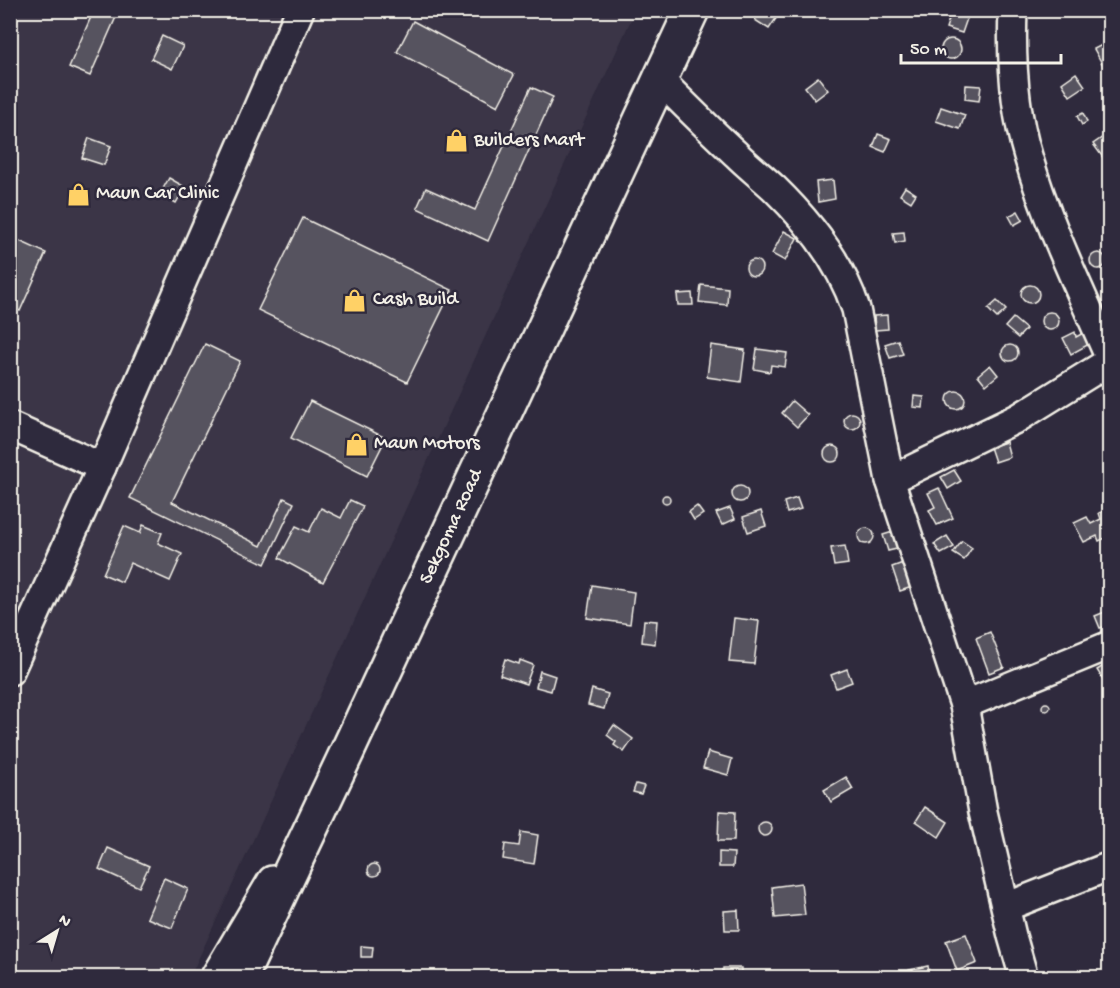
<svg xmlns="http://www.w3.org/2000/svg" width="1120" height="988" viewBox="0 0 1120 988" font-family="'Gochi Hand',sans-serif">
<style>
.built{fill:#3b3647}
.building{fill:#56525f;stroke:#f4f1e8;stroke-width:1.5}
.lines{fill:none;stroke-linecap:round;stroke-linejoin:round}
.minor-casing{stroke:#f4f1e8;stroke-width:32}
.highway-casing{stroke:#f4f1e8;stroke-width:38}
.minor{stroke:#2f2a3d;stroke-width:27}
.highway{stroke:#2f2a3d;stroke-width:33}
.labels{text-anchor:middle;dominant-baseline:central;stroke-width:5;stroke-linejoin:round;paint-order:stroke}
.poi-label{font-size:20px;fill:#f4f1e8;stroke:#2f2a3d;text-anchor:start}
.street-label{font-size:20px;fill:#f4f1e8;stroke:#2f2a3d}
</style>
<rect width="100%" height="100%" fill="#2f2a3d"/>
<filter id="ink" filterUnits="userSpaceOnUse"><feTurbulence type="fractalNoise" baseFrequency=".0167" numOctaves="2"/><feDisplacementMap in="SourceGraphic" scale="12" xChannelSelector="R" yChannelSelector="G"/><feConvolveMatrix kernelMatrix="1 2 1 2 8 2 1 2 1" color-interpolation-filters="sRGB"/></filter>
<g filter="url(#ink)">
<polygon class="built" points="10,11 635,11 190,977 11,977"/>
<g class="building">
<polygon points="94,10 103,10 116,17 90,76 69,67"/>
<polygon points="761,10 766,10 777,17 769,29 755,20"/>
<polygon points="952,10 970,10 962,33 946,28"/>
<polygon points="413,21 514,75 498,106 397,52"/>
<polygon points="162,36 183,46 172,69 151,59"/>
<circle cx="951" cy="49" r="10"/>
<polygon points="1106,43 1110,50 1108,74 1094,49"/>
<polygon points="1076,73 1085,86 1070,96 1062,83"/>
<polygon points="818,77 828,90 815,100 805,87"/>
<polygon points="966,85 981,86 979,101 965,99"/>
<polygon points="531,87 553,97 488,241 417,208 426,188 475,210"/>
<polygon points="941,107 965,115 960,129 936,121"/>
<polygon points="1083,113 1087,122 1082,125 1077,116"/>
<polygon points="878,134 891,139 885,152 873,147"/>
<polygon points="1106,135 1110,139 1110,167 1093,144"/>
<polygon points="89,138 111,146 104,165 82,158"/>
<polygon points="169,178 185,187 176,203 160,194"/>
<polygon points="833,180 835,199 818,202 816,182"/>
<polygon points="905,187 916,194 911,202 900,195"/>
<polygon points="1018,211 1023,220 1014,225 1009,216"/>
<polygon points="303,218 452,290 407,382 258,310"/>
<polygon points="784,231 797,238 785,261 772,254"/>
<polygon points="904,232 905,241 895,243 893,233"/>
<polygon points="13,238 46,253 20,311 10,307 10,244"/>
<circle cx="1098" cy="261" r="8"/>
<circle cx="754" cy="268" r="8"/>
<circle cx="1030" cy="294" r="9"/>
<polygon points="701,285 728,288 727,305 699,302"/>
<polygon points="692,293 693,305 678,305 677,294"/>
<polygon points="997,301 1006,310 997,318 988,309"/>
<circle cx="1050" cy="321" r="9"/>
<polygon points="887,315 888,329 875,330 874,316"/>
<polygon points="1013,318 1026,329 1018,338 1005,327"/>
<polygon points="1087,331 1093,342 1071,354 1063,338 1075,332 1076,337"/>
<polygon points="898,340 903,354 890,358 885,344"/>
<polygon points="205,344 240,361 172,502 261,546 284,498 294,503 265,564 130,498"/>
<polygon points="711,345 745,350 741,382 707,377"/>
<circle cx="1010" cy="353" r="8"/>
<polygon points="757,349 787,353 785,367 771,365 770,372 754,369"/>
<polygon points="990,365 998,375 986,385 978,375"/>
<circle cx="956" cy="400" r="9"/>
<polygon points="914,396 924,397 923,408 913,407"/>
<polygon points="310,401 386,438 367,476 291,438"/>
<polygon points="792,401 808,415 797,427 782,413"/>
<circle cx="852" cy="421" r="8"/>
<polygon points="1006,442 1010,457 995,462 990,447"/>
<circle cx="832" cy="454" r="8"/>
<polygon points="954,470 961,481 948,489 941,477"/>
<circle cx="740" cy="494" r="8"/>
<polygon points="939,488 953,518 937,525 929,510 935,507 928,493"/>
<circle cx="666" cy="499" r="4"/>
<polygon points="797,498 801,509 787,513 784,502"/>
<polygon points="350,500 363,506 323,582 279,558 296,526 309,532 321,508 341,518"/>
<polygon points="697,506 703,514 694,520 689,512"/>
<polygon points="730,508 735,519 722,525 716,513"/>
<polygon points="1109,509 1110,529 1107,530 1110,536 1099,541 1097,536 1084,542 1074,523 1087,517 1091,524 1101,519 1099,513"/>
<polygon points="761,511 766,526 748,532 743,517"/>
<polygon points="143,525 162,533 158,543 182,554 170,581 130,563 122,582 103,574 124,526 140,533"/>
<circle cx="866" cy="536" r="8"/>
<polygon points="896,531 901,548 888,551 883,535"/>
<polygon points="947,536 954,547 941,554 934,544"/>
<polygon points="962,541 972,548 964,560 953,553"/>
<polygon points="845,546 848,564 834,566 831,548"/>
<polygon points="903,563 912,587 900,591 892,567"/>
<polygon points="592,585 634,592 630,624 587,618"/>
<polygon points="1107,611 1110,625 1100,628 1095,616"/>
<polygon points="734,618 759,621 754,664 729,662"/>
<polygon points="644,620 657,621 655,644 642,642"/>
<polygon points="990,632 1004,667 989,673 976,638"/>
<polygon points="505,659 519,664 520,660 533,665 526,684 500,675"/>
<polygon points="1110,662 1110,681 1106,684 1097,670"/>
<polygon points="847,669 852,682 836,688 831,675"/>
<polygon points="540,671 555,676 551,691 536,687"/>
<polygon points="592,689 608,694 604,709 588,705"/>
<circle cx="1046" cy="707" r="4"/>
<polygon points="614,725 633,739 624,752 614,745 616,742 607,735"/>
<polygon points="708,752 732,759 728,775 703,768"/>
<polygon points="846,777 853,789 831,802 824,790"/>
<polygon points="636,784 644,786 641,794 633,792"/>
<polygon points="925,807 948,822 939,837 916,821"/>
<polygon points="719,811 735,812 734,841 718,841"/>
<circle cx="765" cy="829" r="7"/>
<polygon points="521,832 538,835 534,864 503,859 505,844 519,846"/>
<polygon points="108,848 149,866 139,887 99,869"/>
<polygon points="719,852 734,853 733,867 719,867"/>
<circle cx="374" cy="870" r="6"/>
<polygon points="164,878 188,889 172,928 147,918"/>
<polygon points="801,883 805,915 775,918 772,887"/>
<polygon points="738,910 739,930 725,930 724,911"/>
<polygon points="966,934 977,963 957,971 946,941"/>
<polygon points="361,946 373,947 372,957 361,957"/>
<polygon points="928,966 930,978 910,978 909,970"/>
<rect x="723" y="968" width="18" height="10"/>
<rect x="625" y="975" width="15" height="3"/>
</g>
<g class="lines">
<defs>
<g id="minor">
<path d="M1013,10C1011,58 1014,110 1028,156C1048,225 1081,292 1110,359"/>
<path d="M660,80C685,105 710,130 736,154C748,166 761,176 774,188C808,221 841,263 856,309L890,480L964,705L983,812L1012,936L1024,978"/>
<polyline points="10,426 102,467"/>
<polyline points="890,480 1018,418 1110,361"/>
<polyline points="10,671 102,467 300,10"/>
<polyline points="964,705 1110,645"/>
<polyline points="1006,907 1110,866"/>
<polyline points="214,978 272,880"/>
</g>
<polyline id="highway" points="240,978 348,750 692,10"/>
</defs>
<use href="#minor" class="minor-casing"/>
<use href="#highway" class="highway-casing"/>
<use href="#minor" class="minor"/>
<use href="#highway" class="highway"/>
</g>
</g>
<defs>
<symbol id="shop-bare" viewBox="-9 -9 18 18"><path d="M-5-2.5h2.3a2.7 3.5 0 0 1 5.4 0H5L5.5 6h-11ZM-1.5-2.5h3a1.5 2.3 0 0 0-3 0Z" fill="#ffd166" stroke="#2f2a3d" stroke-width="2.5" paint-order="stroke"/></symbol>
</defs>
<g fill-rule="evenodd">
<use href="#shop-bare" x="440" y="124" width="33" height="33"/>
<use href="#shop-bare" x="62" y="178" width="33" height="33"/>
<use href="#shop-bare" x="338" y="284" width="33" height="33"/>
<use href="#shop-bare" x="340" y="428" width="33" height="33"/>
</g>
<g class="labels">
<g class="poi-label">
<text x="474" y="141">Builders Mart</text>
<text x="96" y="194">Maun Car Clinic</text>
<text x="373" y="300">Cash Build</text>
<text x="374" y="444">Maun Motors</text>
</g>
<g class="street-label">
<text transform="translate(452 527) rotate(-65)">Sekgoma Road</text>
</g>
</g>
<rect width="1120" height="988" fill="none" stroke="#2f2a3d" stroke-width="36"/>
<rect x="18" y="18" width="1084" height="952" fill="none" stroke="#f4f1e8" stroke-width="2" filter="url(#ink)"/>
<g transform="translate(57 931) rotate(37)" stroke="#2f2a3d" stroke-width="4.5" paint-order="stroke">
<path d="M0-4.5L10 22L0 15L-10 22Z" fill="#f4f1e8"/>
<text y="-9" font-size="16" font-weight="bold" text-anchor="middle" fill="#f4f1e8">N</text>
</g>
<path d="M901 54v9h160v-9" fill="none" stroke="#f4f1e8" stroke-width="3"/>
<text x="910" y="54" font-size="18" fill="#f4f1e8" stroke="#2f2a3d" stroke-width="4.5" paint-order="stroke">50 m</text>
</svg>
